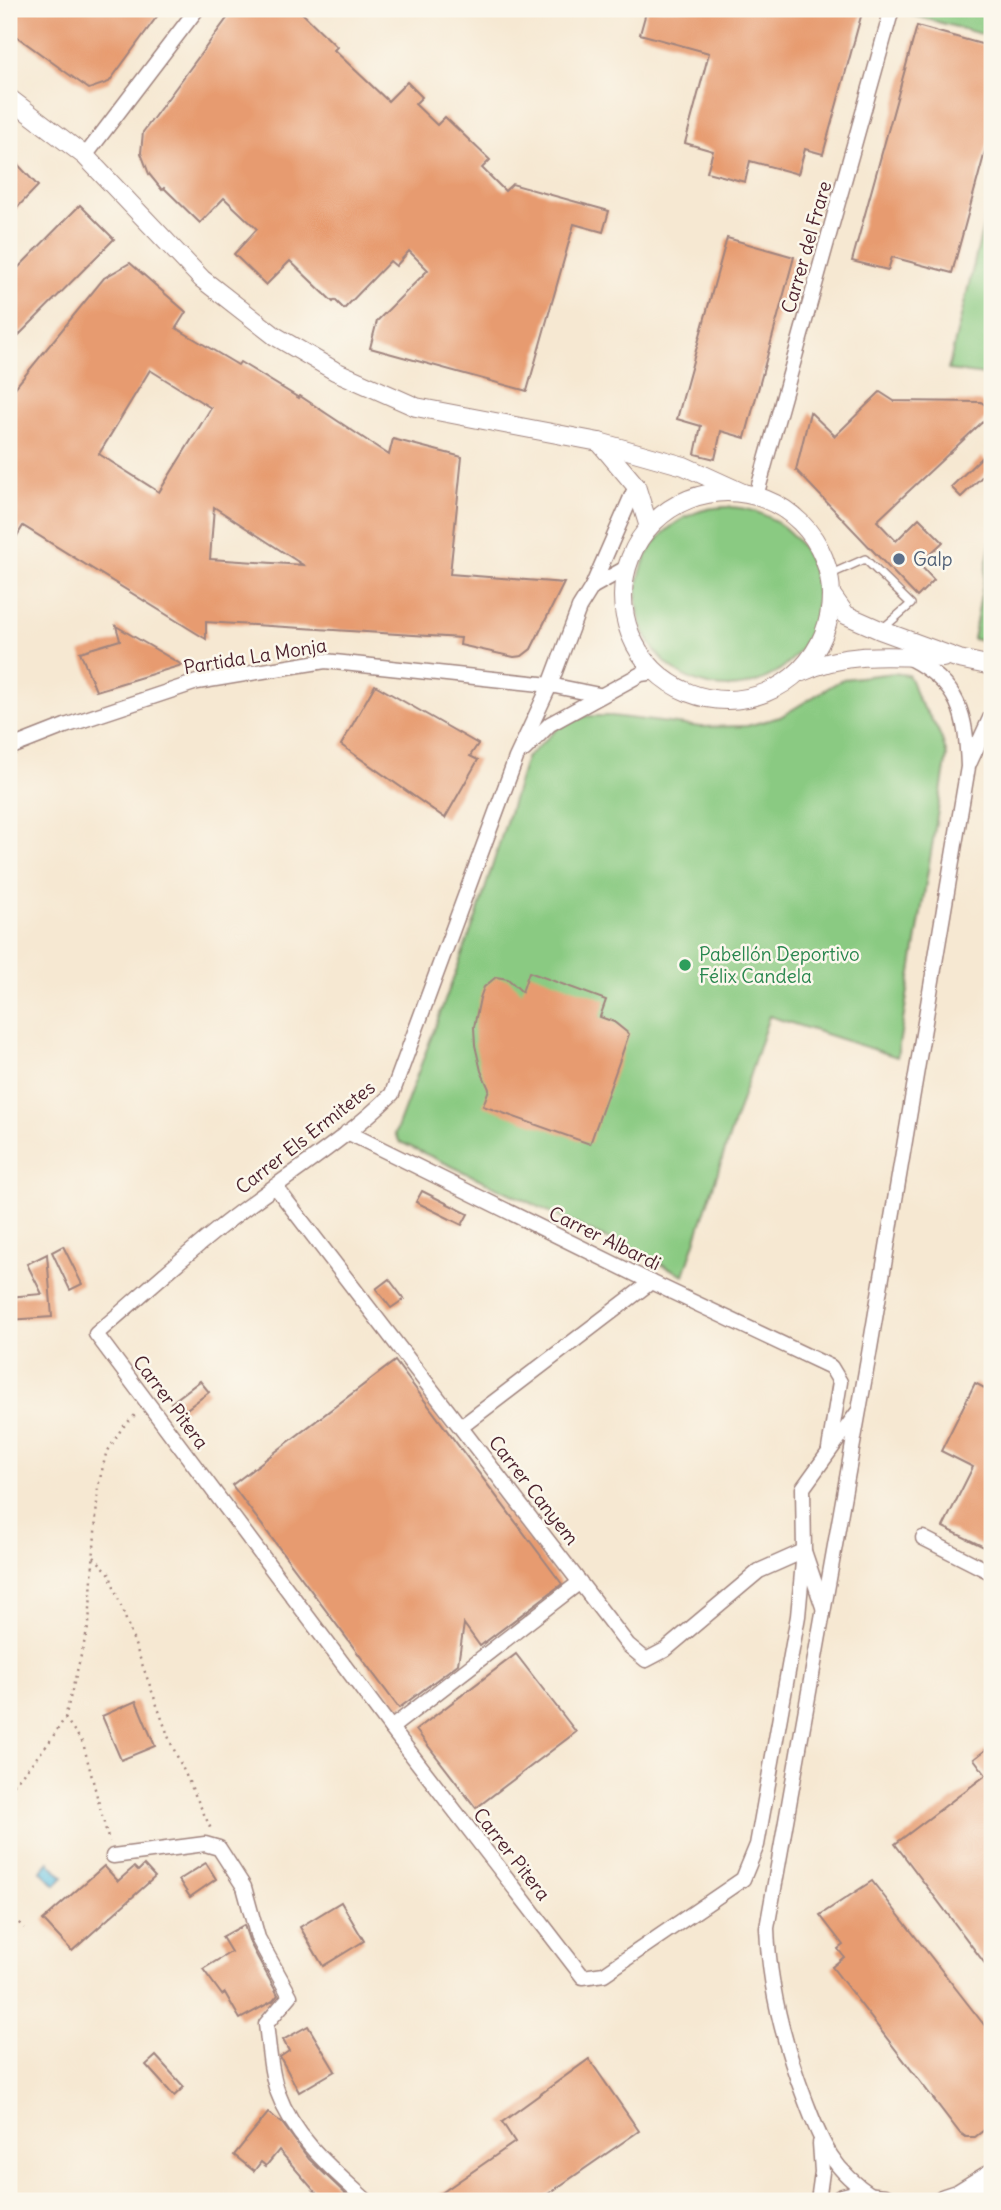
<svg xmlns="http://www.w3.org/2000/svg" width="1001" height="2210" viewBox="0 0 1001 2210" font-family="Delius,sans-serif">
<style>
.green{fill:#8aca82;stroke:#6a7456;stroke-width:2}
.water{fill:#65c3e3;stroke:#587187;stroke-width:2}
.building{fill:#e79b6f;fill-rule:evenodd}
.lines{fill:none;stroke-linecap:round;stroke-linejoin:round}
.service-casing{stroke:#a0847e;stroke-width:10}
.minor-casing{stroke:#a0847e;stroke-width:17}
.tertiary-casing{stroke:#a0847e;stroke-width:20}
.trunk-casing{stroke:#a0847e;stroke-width:27}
.path{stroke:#a0847e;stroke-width:2.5;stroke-dasharray:2 5;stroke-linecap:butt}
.service{stroke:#fff;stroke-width:7}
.minor{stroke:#fff;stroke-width:14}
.tertiary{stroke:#fff;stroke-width:18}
.trunk{stroke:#fff;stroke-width:24}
.service-dot{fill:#5c6f8a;stroke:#fbf7ec;stroke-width:2.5}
.leisure-dot{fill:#2e9e5b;stroke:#fbf7ec;stroke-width:2.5}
.labels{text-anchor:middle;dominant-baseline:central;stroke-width:5;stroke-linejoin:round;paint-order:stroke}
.street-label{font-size:19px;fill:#4a1f2b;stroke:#fbf7ec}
.service-label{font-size:19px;fill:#4e5e75;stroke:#fbf7ec;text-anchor:start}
.leisure-label{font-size:19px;fill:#27864d;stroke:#fbf7ec;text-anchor:start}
</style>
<rect width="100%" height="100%" fill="#fbf7ec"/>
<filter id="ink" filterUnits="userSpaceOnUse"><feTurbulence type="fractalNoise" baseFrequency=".0143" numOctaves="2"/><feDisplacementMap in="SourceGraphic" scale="14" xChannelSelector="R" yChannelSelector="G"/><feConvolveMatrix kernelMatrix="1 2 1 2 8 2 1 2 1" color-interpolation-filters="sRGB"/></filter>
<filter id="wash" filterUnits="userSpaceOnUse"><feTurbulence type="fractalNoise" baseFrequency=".00686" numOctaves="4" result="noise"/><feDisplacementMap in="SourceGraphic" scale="28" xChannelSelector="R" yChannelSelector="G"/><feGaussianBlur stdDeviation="1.57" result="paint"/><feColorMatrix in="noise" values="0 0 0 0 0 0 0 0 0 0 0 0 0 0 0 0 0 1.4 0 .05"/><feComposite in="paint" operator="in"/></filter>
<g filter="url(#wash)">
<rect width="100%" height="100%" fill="#f6e8d2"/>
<g class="green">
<polygon points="906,9 992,9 992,37 905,13"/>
<polygon points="992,190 992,376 948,370"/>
<circle cx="727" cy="597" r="90"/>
<polygon points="992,535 992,643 973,639"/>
<path d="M893,673L908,675C914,683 914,693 919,701C934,723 940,729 947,756L897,1057L769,1016L684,1275L400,1142L395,1134L477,915L526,758L558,728L586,716H612L701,727L747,726L780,717L843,679Z"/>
</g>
<polygon class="water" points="49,1862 63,1877 55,1885 41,1871"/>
<g id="blocks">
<g class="building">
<polygon points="9,9 150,9 158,15 109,82 89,89 9,31"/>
<polygon points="234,9 298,9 337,47 334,50 388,101 407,82 422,97 415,104 437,125 445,117 490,160 482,168 505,191 512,184 609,211 603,232 574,224 527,391 370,348 377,321 428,270 409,251 396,266 390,261 344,309 335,300 333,302 290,261 266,285 234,254 257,229 224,198 200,223 164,188 162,190 149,174 141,153 143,132"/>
<polygon points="647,9 863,9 823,154 805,149 798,174 750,161 745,182 707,172 713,151 685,143 709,53 640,34"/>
<polygon points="917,26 992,47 992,126 952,273 892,257 888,270 852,261"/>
<polygon points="9,155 38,186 9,216"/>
<polygon points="80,205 114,239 9,345 9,277"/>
<polygon points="727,238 794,257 745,438 721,431 715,459 695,454 701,426 677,419"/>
<path d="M130,263L186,312L176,328L238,365L240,362L299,398L300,396L389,455L393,439L462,457L450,574L564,583L531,649L522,656L514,657L460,645L461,638L206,622V639L23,526L9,549V395L104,278ZM150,370L211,408L159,492L99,454ZM214,507L303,565L210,559Z"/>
<polygon points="880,392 894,401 981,402 992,410 992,413 877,521 896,541 919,518 943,542 919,564 934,580 917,597 796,470 810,412 835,436"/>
<polygon points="982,457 992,467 961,497 951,487"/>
<polygon points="116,626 182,665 96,691 80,652 120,640"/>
<polygon points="375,685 478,744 470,756 478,760 445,818 341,745"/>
<polygon points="529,972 606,1000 600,1017 614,1022 629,1034 590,1144 483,1106 489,1089 481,1071 475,1045 474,1027 480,998 484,987 496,977 508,979 522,992"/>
<polygon points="422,1191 468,1214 462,1225 416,1202"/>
<polygon points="63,1246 82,1284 70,1290 52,1252"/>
<polygon points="47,1254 52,1317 9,1320 9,1297 42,1294 27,1264"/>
<polygon points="389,1279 404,1299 391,1308 376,1289"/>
<polygon points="395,1361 562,1584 480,1646 464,1624 458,1664 399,1708 232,1485"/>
<polygon points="200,1381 209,1392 180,1414 171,1403"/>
<polygon points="975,1383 992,1392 992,1551 943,1527 973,1467 941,1451"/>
<polygon points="516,1654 576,1732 476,1808 416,1730"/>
<polygon points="136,1701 155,1746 121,1760 102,1716"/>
<polygon points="992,1745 992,1973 895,1844 986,1775 974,1759"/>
<polygon points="206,1863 216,1879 190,1897 179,1880"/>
<polygon points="144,1865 155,1877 72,1951 43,1920 104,1866 118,1881 134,1867 138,1871"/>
<polygon points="872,1881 992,2035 992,2124 975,2137 966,2137 959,2132 832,1967 844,1957 838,1949 843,1945 820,1915"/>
<polygon points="341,1902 364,1941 323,1966 300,1927"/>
<polygon points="244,1925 250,1943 278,1995 273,2001 240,2019 225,1993 222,1995 203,1969 231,1952 222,1937"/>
<polygon points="308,2026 335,2071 299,2092 280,2057 289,2051 283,2040"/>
<polygon points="156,2056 184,2087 174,2096 146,2065"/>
<polygon points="589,2059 639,2131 538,2201 430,2201 515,2142 502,2122"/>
<polygon points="268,2113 282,2123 309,2159 353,2201 323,2201 279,2150 266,2166 261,2162 254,2171 234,2155"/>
</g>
</g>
</g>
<g filter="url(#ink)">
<use href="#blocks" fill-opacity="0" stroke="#a0847e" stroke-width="2"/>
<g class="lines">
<defs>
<polyline id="service" points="829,575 865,559 911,604 881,630"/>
<g id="minor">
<polyline points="85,156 197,9"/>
<polyline points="756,496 892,9"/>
<polyline points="592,587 636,486"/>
<polyline points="9,748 65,726 197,682 325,661 550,685 599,695"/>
<polyline points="524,750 550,724 641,674 655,672"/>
<polyline points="970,762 992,714"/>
<polyline points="347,1132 651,1282 831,1367 840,1382 829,1449"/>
<path d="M275,1186L628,1645L646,1660L665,1650L759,1571L804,1551L798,1616L757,1845L743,1879L604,1974L583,1977L391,1728L96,1334C137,1299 177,1262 218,1229C275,1183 340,1145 392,1094L516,758L550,685L579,608L592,587L626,568"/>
<polyline points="461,1427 651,1282"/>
<polyline points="923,1538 992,1573"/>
<polyline points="823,1607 804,1551 803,1488 857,1413"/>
<polyline points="391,1728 580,1582"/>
<path d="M113,1856L205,1844L219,1848L244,1887L258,1938L290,1996L266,2024C269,2046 270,2072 278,2093C294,2138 333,2170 367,2201"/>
<path d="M874,2197C857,2186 842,2173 831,2156C820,2140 813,2120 806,2102C784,2045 769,1989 767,1928L869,1354L968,767C966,714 960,684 909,658"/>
<polyline points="818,2201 822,2172 820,2143"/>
</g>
<g id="tertiary">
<polyline points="9,98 85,156 202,279 275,336 335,371 416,407 599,442 684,466 743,493"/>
<polyline points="599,442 636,486 649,527"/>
<circle cx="727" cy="596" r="104"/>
<polyline points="831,594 846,615 880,630 959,659 992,666"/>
<path d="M802,672C848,651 894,656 943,658"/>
</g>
<g id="trunk">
<polyline points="843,2201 855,2198 884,2201"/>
<polyline points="945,2201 960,2196 992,2176"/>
</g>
</defs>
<use href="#service" class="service-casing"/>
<use href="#minor" class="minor-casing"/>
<use href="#tertiary" class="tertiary-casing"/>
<use href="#trunk" class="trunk-casing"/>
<g class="path">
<polyline points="94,1557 109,1573 170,1741 211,1829"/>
<polyline points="65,1718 83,1743 109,1842"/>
<polyline points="9,1790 48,1744 65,1718 89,1624 98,1487 106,1454 122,1428 135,1415"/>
<polyline points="9,1913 24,1928"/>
</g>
<use href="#service" class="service"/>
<use href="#minor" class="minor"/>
<use href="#tertiary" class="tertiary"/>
<use href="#trunk" class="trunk"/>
</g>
</g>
<circle class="service-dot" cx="899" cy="559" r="7"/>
<circle class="leisure-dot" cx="685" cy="965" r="7"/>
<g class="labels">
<g class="street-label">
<text transform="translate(806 247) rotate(-74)">Carrer del Frare</text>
<text transform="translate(255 656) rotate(-9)">Partida La Monja</text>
<text transform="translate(305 1137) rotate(-38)">Carrer Els Ermitetes</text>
<text transform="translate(605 1238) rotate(26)">Carrer Albardi</text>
<text transform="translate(171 1402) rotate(53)">Carrer Pitera</text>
<text transform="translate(534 1490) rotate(52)">Carrer Canyem</text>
<text transform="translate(512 1854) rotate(52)">Carrer Pitera</text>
</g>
<g class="service-label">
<text x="913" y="559">Galp</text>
</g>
<g class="leisure-label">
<text x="699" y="954">Pabellón Deportivo<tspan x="699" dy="22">Félix Candela</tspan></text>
</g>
</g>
<rect width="1001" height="2210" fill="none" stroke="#fbf7ec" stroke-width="35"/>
</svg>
